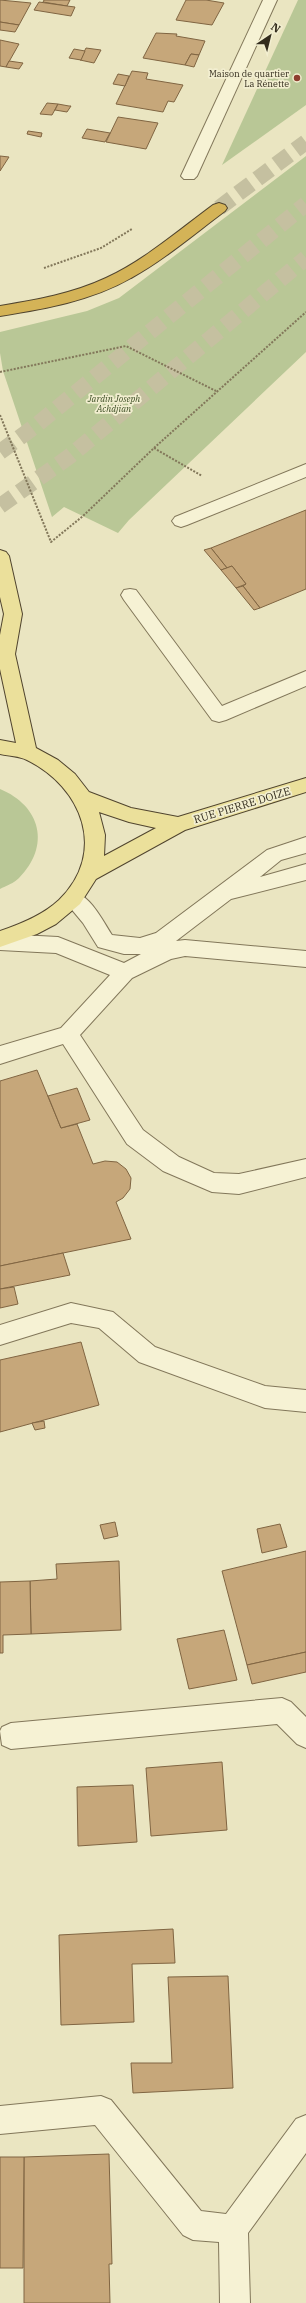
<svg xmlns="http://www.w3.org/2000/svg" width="306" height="2303" viewBox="0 0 306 2303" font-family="'IBM Plex Serif',serif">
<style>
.green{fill:#b9c796}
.building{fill:#c6a77a;stroke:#806542}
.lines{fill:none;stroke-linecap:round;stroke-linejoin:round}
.highway-tunnel{stroke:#c5c0a0;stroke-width:16;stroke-dasharray:16 8;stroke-linecap:butt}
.minor-casing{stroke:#82775a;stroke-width:2}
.major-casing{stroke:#50442e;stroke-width:2}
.highway-casing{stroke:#50442e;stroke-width:2}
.path{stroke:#82775a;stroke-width:2;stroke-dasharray:2 1.5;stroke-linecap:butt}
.minor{fill:#f6f2d4;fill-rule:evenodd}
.major{fill:#ebe09b;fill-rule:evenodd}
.highway{fill:#d4b357;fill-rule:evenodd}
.poi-dot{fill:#8d3e2f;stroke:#f2eed0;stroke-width:1.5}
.labels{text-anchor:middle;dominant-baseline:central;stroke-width:3.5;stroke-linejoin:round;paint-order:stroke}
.far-poi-label{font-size:9px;fill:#332c1d;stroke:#f2eed0;text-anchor:end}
.far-park-label{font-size:9px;font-style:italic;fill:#3d4e25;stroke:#f2eed0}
.street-label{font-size:11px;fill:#332c1d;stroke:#f2eed0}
</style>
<rect width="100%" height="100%" fill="#eae5c1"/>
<g class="green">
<polygon points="298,0 306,0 306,105 222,165"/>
<polygon points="306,156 306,352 129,520 118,533 64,507 52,517 3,371 0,353 0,332 87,311 119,298"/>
<path d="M0,789C41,806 51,846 19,878C14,883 6,886 0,889Z"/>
</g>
<g class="building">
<polygon points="0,0 31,3 19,25 0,22"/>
<polygon points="44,0 70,0 67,6 43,2"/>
<polygon points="186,0 206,0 224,3 212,25 176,20"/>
<polygon points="39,2 67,6 75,7 71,16 34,10"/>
<polygon points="0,22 19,25 15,32 0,30"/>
<polygon points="156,33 177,34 176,36 205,41 199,55 191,54 185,65 143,58"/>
<polygon points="0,40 19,44 6,67 0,66"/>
<polygon points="86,48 101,50 94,63 80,60"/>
<polygon points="74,49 85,51 81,60 69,58"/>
<polygon points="191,54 199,55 194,67 185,65"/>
<polygon points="9,61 23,63 19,69 6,67"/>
<polygon points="132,71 148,73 146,79 183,85 174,102 168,101 163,112 116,104"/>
<polygon points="118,74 129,76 125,86 113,84"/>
<polygon points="47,103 58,104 52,115 40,114"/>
<polygon points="58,104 69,106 71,106 67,112 55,110"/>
<polygon points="118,117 158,123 146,149 106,142"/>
<polygon points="87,129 110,133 105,142 82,138"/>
<polygon points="28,131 42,133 41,137 27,134"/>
<polygon points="0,156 9,157 0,171"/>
<polygon points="306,510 306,589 260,608 243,586 246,584 232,566 227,568 211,548"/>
<polygon points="211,548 227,568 221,570 204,550"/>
<polygon points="232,566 246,584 236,588 221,570"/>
<polygon points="243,586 260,608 254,610 236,588"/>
<polygon points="37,1070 61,1128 77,1124 93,1164 105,1161 117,1162 126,1169 131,1178 130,1189 123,1198 116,1202 131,1239 0,1266 0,1081"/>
<polygon points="77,1088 90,1120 61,1128 48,1096"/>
<polygon points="63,1253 70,1275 0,1289 0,1266"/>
<polygon points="14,1287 18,1304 0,1308 0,1289"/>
<polygon points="81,1342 99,1405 0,1432 0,1360"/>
<polygon points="44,1421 45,1428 35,1430 32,1423"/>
<polygon points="115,1522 118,1536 104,1539 100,1525"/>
<polygon points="280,1524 287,1547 262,1553 257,1529"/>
<polygon points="306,1551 306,1652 247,1665 222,1571"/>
<polygon points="119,1561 121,1630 31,1634 30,1581 57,1579 56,1564"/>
<polygon points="30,1581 31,1634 3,1635 3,1653 0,1653 0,1582"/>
<polygon points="224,1630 237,1680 189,1689 177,1639"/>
<polygon points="306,1652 306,1672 252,1684 247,1665"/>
<polygon points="222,1762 227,1830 151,1836 146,1768"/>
<polygon points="133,1785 137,1842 78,1846 77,1787"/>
<polygon points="173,1929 175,1963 132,1964 134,2022 61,2025 59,1935"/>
<polygon points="228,1976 233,2088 133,2093 131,2063 172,2063 168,1977"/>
<polygon points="109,2154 112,2264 109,2264 110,2303 24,2303 24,2157"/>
<polygon points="0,2157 24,2157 23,2268 0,2268"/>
</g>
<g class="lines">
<g class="highway-tunnel">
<polyline points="219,208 306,142"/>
<polyline points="0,452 34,427 306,204"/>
<polyline points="0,506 70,456 306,258"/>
</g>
<defs>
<g id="minor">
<polygon points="263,0 277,0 197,176 194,179 184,179 181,176"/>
<polygon points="306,464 306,477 187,525 181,527 175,525 172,521 175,517"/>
<polygon points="130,589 136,590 222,706 306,671 306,686 226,720 219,722 212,720 124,600 121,595 124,590"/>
<path d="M306,837V853L281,860L260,877L306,864V880L231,899L176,941L185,940L306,951V967L185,956L171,959L132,978L80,1035L143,1130L179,1157L214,1173L239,1174L306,1159V1177L239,1194L212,1192L163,1171L127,1144L63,1044L0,1064V1046L61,1028L110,975L56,953L0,950V934L58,937L124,963L141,954H124L98,947L83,923L63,899L66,893C87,887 102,920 112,935L140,938L156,933L267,850Z"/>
<polygon points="71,1303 113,1312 155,1347 265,1386 306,1390 306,1412 265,1408 139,1362 99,1328 71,1323 0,1345 0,1325"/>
<polygon points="282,1698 291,1702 306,1717 306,1748 297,1744 277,1724 11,1749 2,1745 0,1731 2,1727 11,1723"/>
<polygon points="101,2096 111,2100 201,2211 226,2214 296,2119 306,2115 306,2153 248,2233 250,2303 220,2303 219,2242 193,2240 183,2235 95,2125 0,2134 0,2106"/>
</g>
<path id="major" d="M0,550L6,552L9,556L22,614L15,654L36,748L58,760L75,774L89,792L131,808L178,817L306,778V792L185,830L96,879L80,904L56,924L37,934L0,947V931C21,924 43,915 59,900C108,852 82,787 27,760C19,756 9,756 0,754V740L16,743L0,669V635L4,614L0,597ZM99,812L129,822L156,828L104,856L105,835Z"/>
<path id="highway" d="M219,203L225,205L227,208L225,211C194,234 164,260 131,278C91,301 44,309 0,316V306C36,300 72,294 106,278C145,260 179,230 213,205Z"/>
</defs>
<use href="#minor" class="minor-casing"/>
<use href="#major" class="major-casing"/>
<use href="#highway" class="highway-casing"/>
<g class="path">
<polyline points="44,268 101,248 132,229"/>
<polyline points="0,372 126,346 216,391"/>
<polyline points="0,415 51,542 83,516 154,448 306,312"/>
<polyline points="154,448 202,476"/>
</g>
<use href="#minor" class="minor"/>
<use href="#major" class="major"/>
<use href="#highway" class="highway"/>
</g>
<circle class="poi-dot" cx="297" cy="78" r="4"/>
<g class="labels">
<g class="far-poi-label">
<text x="289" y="73">Maison de quartier<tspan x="289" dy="10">La Rénette</tspan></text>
</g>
<g class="far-park-label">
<text x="114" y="398">Jardin Joseph<tspan x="114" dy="10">Achdjian</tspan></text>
</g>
<g class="street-label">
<text transform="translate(242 805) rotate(-17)">RUE PIERRE DOIZE</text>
</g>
</g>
<g transform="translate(270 36) rotate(35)" stroke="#f2eed0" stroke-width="3" paint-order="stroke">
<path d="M0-3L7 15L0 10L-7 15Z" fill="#332c1d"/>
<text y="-6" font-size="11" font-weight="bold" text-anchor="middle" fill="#332c1d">N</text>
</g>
</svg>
